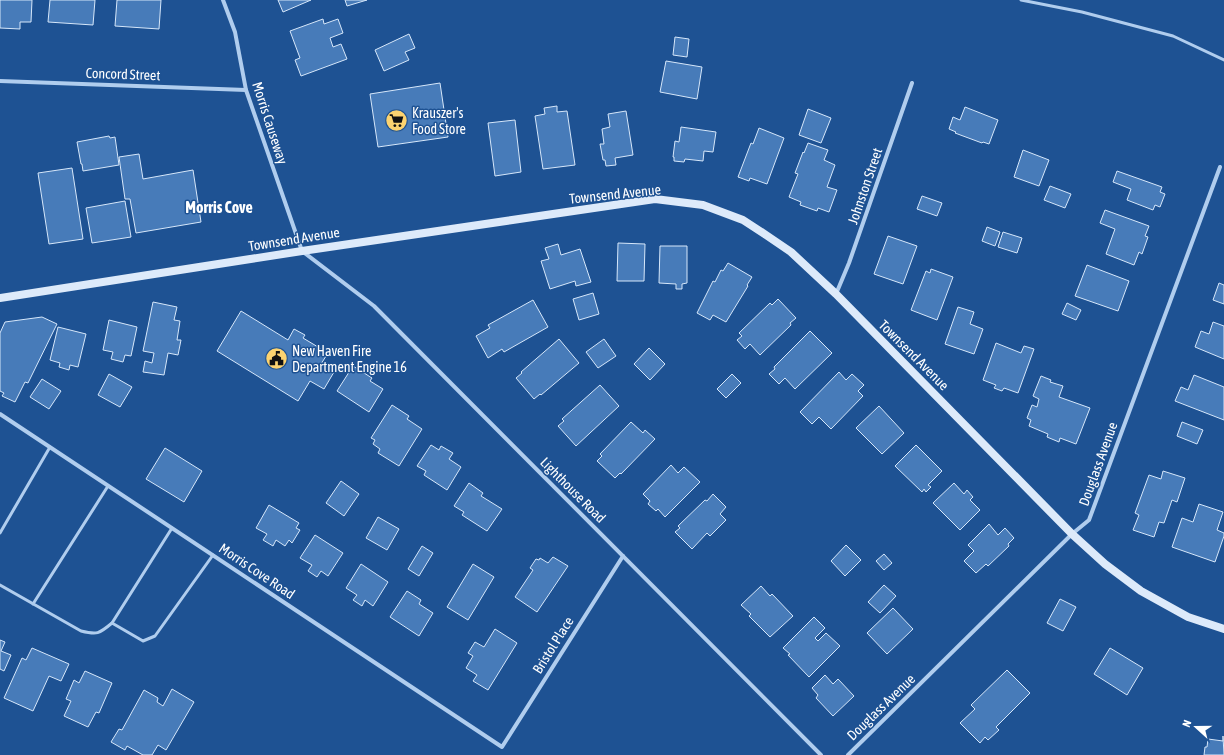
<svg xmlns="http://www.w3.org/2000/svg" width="1224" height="755" viewBox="0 0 1224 755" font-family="'Asap Condensed',sans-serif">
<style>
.building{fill:#477bb9;stroke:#d6e7fa}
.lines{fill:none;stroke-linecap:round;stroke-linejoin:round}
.service{stroke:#b0cdee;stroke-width:3}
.minor{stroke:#b0cdee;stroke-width:4}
.secondary{stroke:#ddeafa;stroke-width:8}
.labels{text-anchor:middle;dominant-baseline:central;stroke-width:3;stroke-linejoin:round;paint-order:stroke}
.street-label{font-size:14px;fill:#fff;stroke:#1e5293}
.poi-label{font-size:14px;fill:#fff;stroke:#1e5293;text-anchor:start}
.quarter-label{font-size:16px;font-weight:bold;fill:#fff;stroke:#1e5293}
</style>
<rect width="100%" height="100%" fill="#1e5293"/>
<g class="building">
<polygon points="0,0 32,0 31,22 20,22 20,29 0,28"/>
<polygon points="50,0 95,0 93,25 48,22"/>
<polygon points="117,0 161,0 159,29 115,26"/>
<polygon points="278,0 311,0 283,12"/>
<polygon points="345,0 367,0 347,6"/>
<polygon points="323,19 324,24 338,19 343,33 330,38 333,47 341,44 347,59 301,76 295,60 300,58 290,31"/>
<polygon points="409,34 415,48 405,52 409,60 384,71 375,50"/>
<polygon points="675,37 689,39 687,57 673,55"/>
<polygon points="666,61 702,67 697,99 660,92"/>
<polygon points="440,83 448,137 378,147 370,94"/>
<polygon points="557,106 557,112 567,111 575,165 543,169 535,116 545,114 544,108"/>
<polygon points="965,107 998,120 989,144 983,142 982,143 955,133 956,132 949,129 953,117 960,120"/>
<polygon points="808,109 831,118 821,143 799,135"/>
<polygon points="626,111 633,155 615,158 616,165 606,166 605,160 603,160 600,144 604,144 602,129 610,127 608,114"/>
<polygon points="515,120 521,172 495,176 488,123"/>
<polygon points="681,127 716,132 713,152 704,151 703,161 685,159 684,162 674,161 674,157 673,157 675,141 679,142"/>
<polygon points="759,128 784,138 767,184 750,178 749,181 738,177 751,143 753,144"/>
<polygon points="109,136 110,138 115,137 119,165 83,171 82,164 81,164 77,142"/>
<polygon points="808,143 828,150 824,160 835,165 827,187 837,190 829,212 818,208 817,211 800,205 801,202 789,197 798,174 795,173 803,152 804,153"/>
<polygon points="1023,150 1049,160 1039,186 1014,177"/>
<polygon points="139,154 143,179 193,170 201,222 136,233 130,199 125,199 119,157"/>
<polygon points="72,168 83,239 49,244 38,173"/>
<polygon points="1117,171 1162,187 1160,192 1165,194 1160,207 1155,205 1153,210 1127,200 1131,189 1113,182"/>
<polygon points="1050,186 1071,194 1065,208 1044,200"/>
<polygon points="922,196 942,203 937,216 917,209"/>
<polygon points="125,201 131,237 92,243 86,208"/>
<polygon points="1105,210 1149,226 1145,236 1148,237 1142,254 1139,252 1134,265 1106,254 1115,229 1100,223"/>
<polygon points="987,227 1000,232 995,246 982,241"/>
<polygon points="1003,232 1022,238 1017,253 998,247"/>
<polygon points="888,236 917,246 903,284 874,274"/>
<polygon points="618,243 645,244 644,281 617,281"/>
<polygon points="558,244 561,255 580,249 591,282 576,286 575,281 550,289 541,261 549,259 545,248"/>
<polygon points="660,246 687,246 687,283 682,284 682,289 676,289 676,284 659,283"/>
<polygon points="728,263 752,277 747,285 748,286 726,322 713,315 710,320 697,313 713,281 715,282 721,270 723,271"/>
<polygon points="1087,265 1129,281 1118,311 1075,296"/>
<polygon points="931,269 953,277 937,320 911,310 926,271 930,273"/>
<polygon points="1219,283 1224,285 1224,304 1213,300"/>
<polygon points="593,293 599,314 579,320 573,299"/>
<polygon points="778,299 796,318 790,323 791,325 760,355 750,344 745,349 737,340 742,336 739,333 770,303 772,305"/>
<polygon points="533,300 548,327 504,352 502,349 488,358 476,336 490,328 488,325"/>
<polygon points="153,302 177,307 174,320 180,321 177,340 181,340 178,355 168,353 164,375 143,372 145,361 152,363 154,353 143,351"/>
<polygon points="1067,303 1081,310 1076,320 1062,314"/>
<polygon points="958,307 974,312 970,324 983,329 974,354 945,344"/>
<polygon points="241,311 288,340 294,329 305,335 303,338 328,353 321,364 334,372 324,389 310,381 298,401 217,351"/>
<polygon points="42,317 57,324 28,383 25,382 15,402 2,396 4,393 0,391 0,333 5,322"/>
<polygon points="109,320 137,327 131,356 125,355 123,362 111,359 113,352 103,350"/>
<polygon points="1213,322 1224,326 1224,359 1195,347 1201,331 1209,334"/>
<polygon points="58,327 86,334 78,367 70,365 69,370 59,367 60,363 50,360"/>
<polygon points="810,331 832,353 795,389 785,378 779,384 769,374 775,369 774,367"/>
<polygon points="559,339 579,363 541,395 540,394 534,399 516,378 522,373 521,372"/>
<polygon points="604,339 616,356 598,368 586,352"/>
<polygon points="996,343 1021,353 1024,346 1034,349 1018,393 1004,388 1002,391 994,388 996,385 983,380"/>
<polygon points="649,348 665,364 650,380 634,364"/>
<polygon points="353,366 372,378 370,381 383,389 369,412 337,391"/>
<polygon points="839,372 846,380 852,374 864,385 858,391 863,396 831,429 819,417 812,424 800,412"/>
<polygon points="109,374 132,387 120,407 98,395"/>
<polygon points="732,374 741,383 726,398 717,389"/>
<polygon points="1194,375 1224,387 1224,420 1175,401 1181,387 1188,390"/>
<polygon points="1041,376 1051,380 1050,382 1063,386 1059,397 1090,408 1076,444 1060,438 1059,442 1047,437 1048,434 1029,426 1031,420 1027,418 1032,405 1037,407 1039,399 1033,396"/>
<polygon points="42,379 61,391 49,409 30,397"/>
<polygon points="600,385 619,406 576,446 558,426 564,421 562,419"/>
<polygon points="392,405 409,416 407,419 422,429 399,466 378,453 380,449 373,444 375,440 371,438"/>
<polygon points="879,406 904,433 882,454 856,428"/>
<polygon points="631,422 643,433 645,430 655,439 621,474 620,473 615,478 597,461 602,456 600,454"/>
<polygon points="1182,422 1203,430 1197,444 1177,436"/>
<polygon points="431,445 439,450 441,446 453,453 449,459 461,467 447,490 424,475 426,471 417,466"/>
<polygon points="916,445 942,471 928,485 931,487 926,492 924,489 922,492 895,466"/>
<polygon points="165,448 202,471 184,502 146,479"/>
<polygon points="671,465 678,473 684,467 700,482 665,517 658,509 656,511 648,504 650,501 643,494"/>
<polygon points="1163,471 1185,478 1177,502 1172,500 1164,523 1159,522 1154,537 1133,530 1139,515 1135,513 1149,475 1161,479"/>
<polygon points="341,481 359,494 344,516 326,503"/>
<polygon points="469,483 483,493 481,496 502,509 487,531 462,515 464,512 454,506"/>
<polygon points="954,483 964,494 967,490 973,497 970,500 980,510 960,530 933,503"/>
<polygon points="713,494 726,507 720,514 726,520 710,536 707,533 692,549 675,532 680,528 678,526 705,500 707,501"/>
<polygon points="1199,504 1223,512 1217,530 1224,533 1224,536 1215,562 1172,547 1182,518 1193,522"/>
<polygon points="269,505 299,523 296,528 300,530 292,543 289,540 285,546 276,540 273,546 263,540 267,534 256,528"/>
<polygon points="378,517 399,529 387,550 366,538"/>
<polygon points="989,524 998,535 1005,528 1014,538 1008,544 1009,546 988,566 986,564 976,573 964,561 974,551 968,545"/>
<polygon points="315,535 343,553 328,576 321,571 317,577 308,571 312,565 300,558"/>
<polygon points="846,545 861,560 845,576 831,561"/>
<polygon points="422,546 433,553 419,576 408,569"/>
<polygon points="884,554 892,563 884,570 876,561"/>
<polygon points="553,557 568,566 537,612 515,597 533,570 530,568 536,559 539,560 540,558 548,563"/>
<polygon points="361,564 388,582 373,606 365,600 362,606 353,600 357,595 346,588"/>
<polygon points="473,564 494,577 468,620 447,607"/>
<polygon points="884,585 896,596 880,613 868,602"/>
<polygon points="761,586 770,596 772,594 793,616 770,637 749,616 751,614 741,605"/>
<polygon points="407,591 421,600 419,604 433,613 419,636 390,617"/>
<polygon points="1060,599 1076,607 1063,631 1047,623"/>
<polygon points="893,608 913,629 887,654 867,633"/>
<polygon points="814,617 825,628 815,638 818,641 826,633 840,646 809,677 788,655 790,654 783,648"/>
<polygon points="495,629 517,643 488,690 473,681 477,675 466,668 473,656 468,653 475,642 484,647"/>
<polygon points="0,640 5,642 1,651 11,655 4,671 0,669"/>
<polygon points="32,648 69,664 61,681 49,676 33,711 4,698 22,658 26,660"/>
<polygon points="1110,648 1143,668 1127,695 1094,674"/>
<polygon points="1007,670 1030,693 996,727 999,730 988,740 985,737 980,743 960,723 975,709 971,705"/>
<polygon points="85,671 112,683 99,713 96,712 88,727 64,716 71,701 66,699 74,680 79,683"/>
<polygon points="825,675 833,684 838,679 854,696 833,716 816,698 818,695 812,688"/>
<polygon points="172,689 194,702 166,750 158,745 152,755 143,755 127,746 125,750 111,742 119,729 122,730 144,690 158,698 157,702 163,706"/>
<polygon points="1223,736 1224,755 1204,755 1205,747 1207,747 1208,739 1223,741"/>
</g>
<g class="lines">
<g class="service">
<polyline points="1021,0 1082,12 1173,36 1224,60"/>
<polyline points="0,533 50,447"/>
<path d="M0,585L81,631C97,635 99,634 112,623L143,641L155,636L213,555"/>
<polyline points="33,604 108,486"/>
<polyline points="112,623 172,528"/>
</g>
<g class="minor">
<polyline points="223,0 235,32 246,90 302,251 374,306 821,755"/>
<polyline points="0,81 246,90"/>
<polyline points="836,294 849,263 912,83"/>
<polyline points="0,414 502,747 623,556"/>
<polyline points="848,755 1072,534 1089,520 1220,167"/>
</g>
<polyline class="secondary" points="0,298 302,251 655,199 703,205 743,220 766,235 791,252 836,294 1072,534 1105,564 1141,591 1188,617 1224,629"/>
</g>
<defs>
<symbol id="supermarket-disc" viewBox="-11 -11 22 22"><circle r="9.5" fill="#fcd370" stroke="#1e5293"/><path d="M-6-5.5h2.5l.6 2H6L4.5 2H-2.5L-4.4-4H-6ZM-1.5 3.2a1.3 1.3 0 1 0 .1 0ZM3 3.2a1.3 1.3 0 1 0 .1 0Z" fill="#111"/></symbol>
<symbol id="civic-disc" viewBox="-11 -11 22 22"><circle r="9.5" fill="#fcd370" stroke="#1e5293"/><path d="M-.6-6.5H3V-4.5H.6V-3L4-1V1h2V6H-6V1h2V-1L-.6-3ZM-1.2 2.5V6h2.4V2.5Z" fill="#111"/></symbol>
</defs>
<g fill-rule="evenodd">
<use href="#supermarket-disc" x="384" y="108" width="25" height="25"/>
<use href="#civic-disc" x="264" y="346" width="25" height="25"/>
</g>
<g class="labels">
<g class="street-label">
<text transform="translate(123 74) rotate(2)">Concord Street</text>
<text transform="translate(270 123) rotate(72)">Morris Causeway</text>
<text transform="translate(865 186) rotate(-71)">Johnston Street</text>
<text transform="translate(615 194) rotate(-6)">Townsend Avenue</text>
<text transform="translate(294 239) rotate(-9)">Townsend Avenue</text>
<text transform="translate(914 355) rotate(45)">Townsend Avenue</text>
<text transform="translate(1098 464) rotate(-70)">Douglass Avenue</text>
<text transform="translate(573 490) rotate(45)">Lighthouse Road</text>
<text transform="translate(257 571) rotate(34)">Morris Cove Road</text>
<text transform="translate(553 645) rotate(-58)">Bristol Place</text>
<text transform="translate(881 707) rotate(-44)">Douglass Avenue</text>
</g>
<g class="poi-label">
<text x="412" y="113">Krauszer's<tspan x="412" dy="16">Food Store</tspan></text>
<text x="292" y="351">New Haven Fire<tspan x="292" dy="16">Department Engine 16</tspan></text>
</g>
<g class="quarter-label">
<text x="219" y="207">Morris Cove</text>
</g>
</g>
<g transform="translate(1196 727) rotate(291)" stroke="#1e5293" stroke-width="3" paint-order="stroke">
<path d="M0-3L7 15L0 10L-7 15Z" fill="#ffffff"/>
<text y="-6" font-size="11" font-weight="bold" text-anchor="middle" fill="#ffffff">N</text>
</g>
</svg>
